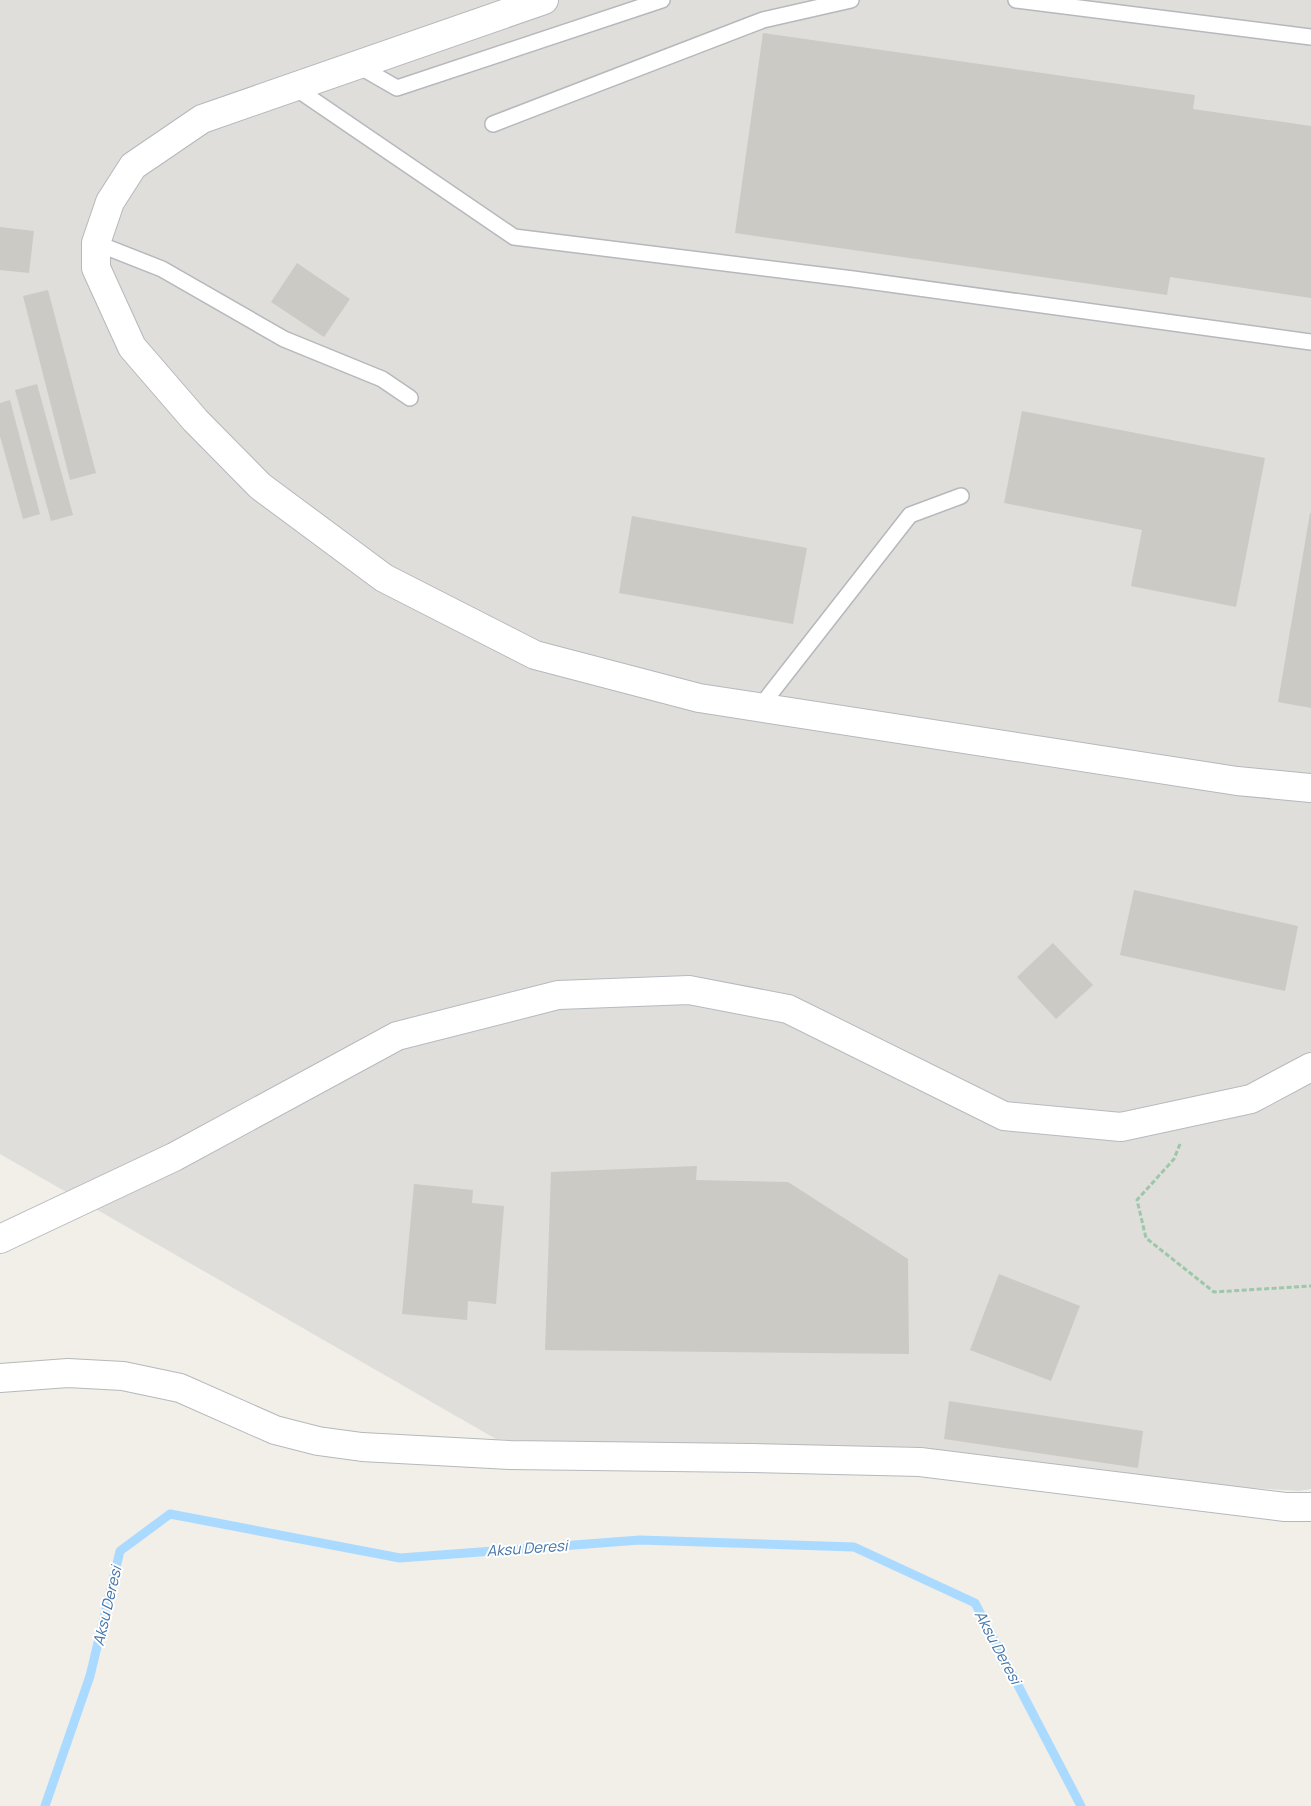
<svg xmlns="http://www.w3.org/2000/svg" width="1311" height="1806" viewBox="0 0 1311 1806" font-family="Manrope,sans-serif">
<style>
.industrial{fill:#e0deda}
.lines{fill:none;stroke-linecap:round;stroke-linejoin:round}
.stream{stroke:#aadaff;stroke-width:9}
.building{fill:#cccac5}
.lane-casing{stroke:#b5b8bc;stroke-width:18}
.street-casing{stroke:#b5b8bc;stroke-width:30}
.secondary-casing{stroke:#b6babf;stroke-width:30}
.path{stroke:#9cc7a9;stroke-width:3;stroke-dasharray:5 2.5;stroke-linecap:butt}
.lane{stroke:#fff;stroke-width:15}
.street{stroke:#fff;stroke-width:28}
.secondary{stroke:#fff;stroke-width:28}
.labels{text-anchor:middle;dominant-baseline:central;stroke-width:4;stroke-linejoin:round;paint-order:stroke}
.water-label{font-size:15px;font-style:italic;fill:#4174aa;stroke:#fff}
</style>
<rect width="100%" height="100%" fill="#f1efe8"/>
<polygon class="industrial" points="0,0 1311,0 1311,1489 1299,1491 496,1439 0,1154"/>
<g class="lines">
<polyline class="stream" points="45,1806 90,1676 120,1551 170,1514 400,1558 640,1540 854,1547 975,1603 1081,1806"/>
</g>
<g class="building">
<polygon points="763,33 1195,95 1193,109 1311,126 1311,298 1170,277 1167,295 735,233"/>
<polygon points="0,227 34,231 29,273 0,270"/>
<polygon points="297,263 350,299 324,337 271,302"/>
<polygon points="48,290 96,473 70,480 23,296"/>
<polygon points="37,384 73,515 51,521 15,390"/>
<polygon points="10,400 40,514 23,519 0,436 0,403"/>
<polygon points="1022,411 1265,458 1236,607 1131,586 1142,530 1004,503"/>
<polygon points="1310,513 1311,513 1311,708 1278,702"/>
<polygon points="632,516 807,548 793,624 619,593"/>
<polygon points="1134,890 1298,926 1285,991 1120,955"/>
<polygon points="1053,943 1093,985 1056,1019 1017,977"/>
<polygon points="697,1166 696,1180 788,1182 908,1259 909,1354 545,1350 551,1172"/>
<polygon points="414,1184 473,1190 472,1203 504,1206 496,1304 468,1301 467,1320 402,1314"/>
<polygon points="999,1274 1080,1306 1051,1381 970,1350"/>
<polygon points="949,1401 1143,1431 1138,1468 944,1439"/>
</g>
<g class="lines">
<defs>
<g id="lane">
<polyline points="1016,0 1311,37"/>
<polyline points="357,65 397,88 662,0"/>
<polyline points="294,87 514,237 853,279 1311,342"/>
<polyline points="493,124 763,20 851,0"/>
<polyline points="96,243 162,269 284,339 382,379 410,398"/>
<polyline points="760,707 910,515 961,496"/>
</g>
<g id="street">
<polyline points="544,0 202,119 133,166 110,202 96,243 96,268 132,347 195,420 260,486 384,578 535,655 699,698 1237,781 1311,788"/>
<polyline points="0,1378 68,1373 123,1376 180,1388 275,1430 318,1441 362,1447 510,1455 751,1458 920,1462 1285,1507 1311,1507"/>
</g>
<polyline id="secondary" points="0,1239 174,1157 397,1036 558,995 689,990 788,1009 1004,1116 1121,1127 1251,1099 1311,1067"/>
</defs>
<use href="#lane" class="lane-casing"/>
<use href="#street" class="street-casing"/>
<use href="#secondary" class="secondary-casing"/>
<polyline class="path" points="1180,1144 1174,1159 1137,1200 1146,1238 1214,1292 1311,1286"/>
<use href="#lane" class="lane"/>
<use href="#street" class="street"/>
<use href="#secondary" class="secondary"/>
</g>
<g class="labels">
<g class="water-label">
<text transform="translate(527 1548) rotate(-4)">Aksu Deresi</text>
<text transform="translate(107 1606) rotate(-77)">Aksu Deresi</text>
<text transform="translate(998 1647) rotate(62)">Aksu Deresi</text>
</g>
</g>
</svg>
